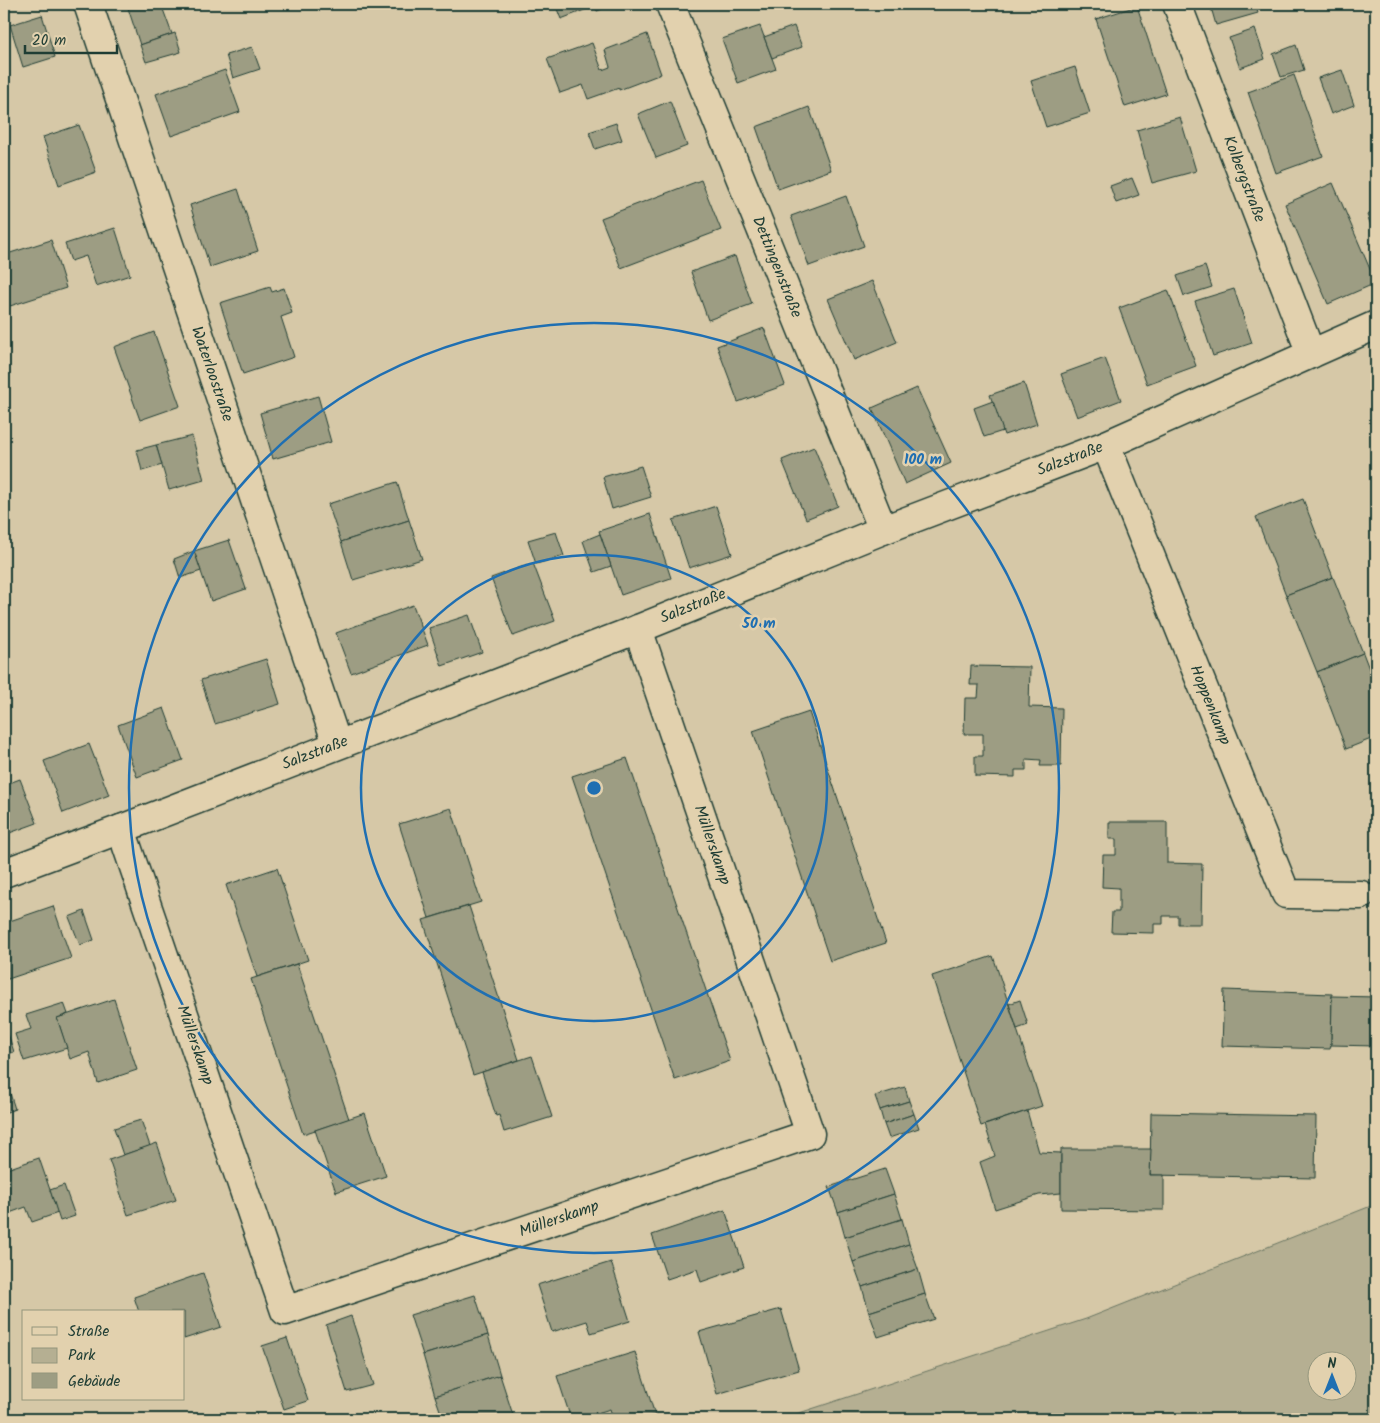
<svg xmlns="http://www.w3.org/2000/svg" width="1380" height="1423" viewBox="0 0 1380 1423" font-family="Kalam,sans-serif">
<style>
.green{fill:#b5af92;stroke:#6a7663;fill-rule:evenodd}
.building{fill:#9d9d83;stroke:#1f3d34}
.lines{fill:none;stroke-linecap:round;stroke-linejoin:round}
.street-casing{stroke:#1f3d34;stroke-width:31}
.street{stroke:#e2d1ae;stroke-width:28}
.ring{fill:none;stroke:#1f6fb2;stroke-width:2.5}
.labels{text-anchor:middle;dominant-baseline:central;stroke-width:5;stroke-linejoin:round;paint-order:stroke}
.street-label{font-size:16px;fill:#1f3d34;stroke:#e2d1ae}
.centre{fill:#1f6fb2;stroke:#e2d1ae;stroke-width:2.5}
.ring-label{font-size:15px;text-anchor:middle;font-weight:bold;fill:#1f6fb2;stroke:#e2d1ae;stroke-width:5;stroke-linejoin:round;paint-order:stroke}
</style>
<rect width="100%" height="100%" fill="#d6c8a7"/>
<filter id="ink" filterUnits="userSpaceOnUse"><feTurbulence type="fractalNoise" baseFrequency=".02" numOctaves="2"/><feDisplacementMap in="SourceGraphic" scale="10" xChannelSelector="R" yChannelSelector="G"/><feConvolveMatrix kernelMatrix="1 2 1 2 8 2 1 2 1" color-interpolation-filters="sRGB"/></filter>
<g filter="url(#ink)">
<path class="green" d="M1376,1204V1419H781L1086,1319ZM1318,1360H1348V1390H1318Z"/>
<g class="building">
<polygon points="126,4 141,4 128,8"/>
<polygon points="141,4 161,4 172,34 140,45 128,8"/>
<polygon points="555,4 594,4 595,6 561,19"/>
<polygon points="594,4 614,4 597,11"/>
<polygon points="1210,4 1255,4 1258,13 1216,25"/>
<polygon points="1137,6 1166,94 1125,107 1096,19"/>
<polygon points="42,15 55,57 23,67 10,25"/>
<polygon points="760,26 776,69 738,83 722,39"/>
<polygon points="794,26 802,47 772,58 764,37"/>
<polygon points="1255,29 1265,59 1240,68 1229,38"/>
<polygon points="175,33 181,52 146,62 140,45"/>
<polygon points="647,34 661,74 619,90 619,88 588,99 583,85 560,93 547,59 592,43 602,70 610,67 605,50"/>
<polygon points="1296,45 1304,70 1281,77 1273,54"/>
<polygon points="252,47 260,69 233,78 226,55"/>
<polygon points="1075,67 1090,113 1046,127 1031,81"/>
<polygon points="225,70 240,112 171,136 156,94"/>
<polygon points="1342,70 1354,105 1331,114 1318,78"/>
<polygon points="1294,75 1323,156 1276,173 1248,92"/>
<polygon points="670,101 687,146 656,158 638,114"/>
<polygon points="809,107 831,170 778,189 756,127"/>
<polygon points="1180,117 1196,171 1152,183 1137,130"/>
<polygon points="616,123 622,140 595,149 589,132"/>
<polygon points="79,125 96,172 59,185 43,137"/>
<polygon points="1132,178 1139,195 1116,203 1110,186"/>
<polygon points="701,180 721,230 621,268 601,218"/>
<polygon points="1333,183 1376,283 1328,304 1285,204"/>
<polygon points="238,189 258,251 210,267 190,205"/>
<polygon points="846,196 864,246 809,266 791,216"/>
<polygon points="1376,211 1376,238 1367,215"/>
<polygon points="115,228 130,275 96,286 86,256 71,261 65,244"/>
<polygon points="51,240 66,288 10,306 4,286 4,255"/>
<polygon points="735,256 752,304 708,320 691,272"/>
<polygon points="1205,266 1212,287 1184,296 1177,276"/>
<polygon points="872,281 897,342 854,360 828,299"/>
<polygon points="270,287 272,292 284,288 292,313 281,317 294,357 243,374 220,303"/>
<polygon points="1234,289 1252,343 1213,356 1195,301"/>
<polygon points="1168,290 1196,366 1147,384 1119,308"/>
<polygon points="764,328 785,385 738,402 717,346"/>
<polygon points="154,332 180,406 140,420 114,347"/>
<polygon points="1105,358 1121,400 1077,417 1061,374"/>
<polygon points="1024,383 1037,424 1004,435 990,395"/>
<polygon points="917,388 951,463 905,484 872,408"/>
<polygon points="318,396 331,442 273,459 260,413"/>
<polygon points="993,401 1003,431 984,437 974,408"/>
<polygon points="192,436 204,480 169,490 156,445"/>
<polygon points="156,445 162,465 142,471 137,450"/>
<polygon points="814,447 838,506 806,519 782,460"/>
<polygon points="641,466 651,497 612,509 603,477"/>
<polygon points="397,482 409,520 341,542 328,504"/>
<polygon points="1303,499 1333,577 1286,595 1256,517"/>
<polygon points="716,506 732,554 689,568 673,520"/>
<polygon points="650,514 671,578 621,595 599,531"/>
<polygon points="409,520 422,559 353,580 341,542"/>
<polygon points="556,532 564,556 536,564 528,540"/>
<polygon points="600,534 611,566 594,572 583,541"/>
<polygon points="229,540 246,589 211,601 194,551"/>
<polygon points="194,551 201,571 180,578 174,559"/>
<polygon points="533,563 555,621 513,636 491,578"/>
<polygon points="1333,577 1363,653 1317,672 1286,595"/>
<polygon points="413,605 428,645 351,673 336,633"/>
<polygon points="469,615 482,652 442,666 429,628"/>
<polygon points="1363,653 1376,687 1376,737 1346,749 1317,672"/>
<polygon points="266,659 280,704 215,724 201,680"/>
<polygon points="971,666 1030,667 1029,707 1062,708 1061,766 1040,766 1041,760 1026,759 1026,770 1015,770 1015,777 975,776 975,756 983,756 983,734 964,734 965,698 978,698 979,685 970,685"/>
<polygon points="164,708 183,760 137,777 118,725"/>
<polygon points="809,712 886,943 830,961 753,731"/>
<polygon points="89,744 109,795 63,813 44,761"/>
<polygon points="627,758 730,1061 675,1080 572,776"/>
<polygon points="20,779 37,823 4,835 4,785"/>
<polygon points="451,808 481,902 429,918 399,824"/>
<polygon points="1109,822 1167,822 1167,863 1202,864 1201,924 1178,924 1178,916 1163,916 1163,924 1154,924 1154,933 1111,932 1112,912 1119,912 1119,888 1102,887 1103,855 1116,855 1116,839 1109,839"/>
<polygon points="277,868 308,960 257,977 226,885"/>
<polygon points="53,906 71,958 5,980 4,975 4,923"/>
<polygon points="469,906 519,1060 473,1075 423,920"/>
<polygon points="84,911 94,940 80,945 69,917"/>
<polygon points="993,956 1042,1106 981,1126 932,976"/>
<polygon points="297,964 349,1119 303,1134 251,979"/>
<polygon points="1224,990 1332,994 1331,1045 1330,1049 1222,1046"/>
<polygon points="1332,996 1376,997 1376,1046 1331,1045"/>
<polygon points="114,999 137,1070 98,1083 89,1052 70,1059 57,1018"/>
<polygon points="1020,1000 1028,1025 1017,1029 1009,1004"/>
<polygon points="64,1003 68,1014 57,1018 67,1048 24,1061 15,1034 31,1029 26,1015"/>
<polygon points="5,1024 14,1052 4,1055 4,1025"/>
<polygon points="532,1056 552,1117 504,1132 499,1115 496,1116 482,1072"/>
<polygon points="4,1075 15,1109 4,1113"/>
<polygon points="905,1087 909,1101 880,1110 875,1096"/>
<polygon points="909,1101 914,1114 884,1124 880,1110"/>
<polygon points="1027,1111 1039,1152 1061,1153 1061,1193 1039,1195 995,1209 980,1162 995,1156 985,1125"/>
<polygon points="365,1113 386,1176 336,1192 315,1130"/>
<polygon points="1151,1113 1316,1116 1315,1178 1150,1175"/>
<polygon points="914,1114 919,1128 889,1138 884,1124"/>
<polygon points="141,1120 150,1146 123,1155 114,1128"/>
<polygon points="157,1143 176,1200 128,1215 109,1160"/>
<polygon points="1061,1149 1151,1149 1150,1175 1164,1175 1164,1210 1061,1209"/>
<polygon points="39,1158 58,1213 32,1222 26,1207 4,1215 4,1170"/>
<polygon points="885,1169 894,1194 838,1212 829,1187"/>
<polygon points="64,1185 75,1216 60,1221 50,1190"/>
<polygon points="894,1194 902,1219 845,1237 838,1212"/>
<polygon points="725,1210 744,1267 701,1282 697,1269 667,1279 652,1235"/>
<polygon points="902,1219 909,1244 853,1262 845,1237"/>
<polygon points="909,1244 918,1269 862,1287 853,1262"/>
<polygon points="611,1262 630,1321 591,1333 587,1321 552,1332 537,1285"/>
<polygon points="918,1269 925,1294 869,1312 862,1287"/>
<polygon points="203,1273 221,1327 184,1339 184,1312 139,1312 134,1297"/>
<polygon points="925,1294 934,1319 878,1337 869,1312"/>
<polygon points="475,1295 488,1335 423,1355 410,1315"/>
<polygon points="781,1309 799,1370 717,1394 699,1332"/>
<polygon points="351,1316 373,1385 347,1392 326,1325"/>
<polygon points="488,1335 500,1375 435,1396 423,1355"/>
<polygon points="287,1338 308,1401 284,1409 262,1346"/>
<polygon points="635,1352 655,1415 641,1419 613,1419 610,1409 578,1419 571,1419 557,1376"/>
<polygon points="500,1375 513,1415 499,1419 443,1419 435,1396"/>
<polygon points="513,1415 515,1419 499,1419"/>
</g>
<g class="lines">
<defs>
<g id="street">
<polyline points="88,4 337,744"/>
<polyline points="670,4 883,530"/>
<polyline points="1177,4 1311,354"/>
<polyline points="1106,445 1286,894 1361,895"/>
<polyline points="121,829 285,1311 810,1134 638,629"/>
<polyline points="4,873 121,829 638,629 883,530 1106,445 1376,325"/>
</g>
</defs>
<use href="#street" class="street-casing"/>
<use href="#street" class="street"/>
</g>
</g>
<g class="ring">
<circle cx="594" cy="788" r="233"/>
<circle cx="594" cy="788" r="465"/>
</g>
<g class="labels">
<g class="street-label">
<text transform="translate(1244 179) rotate(69)">Kolbergstraße</text>
<text transform="translate(777 267) rotate(68)">Dettingenstraße</text>
<text transform="translate(212 374) rotate(71)">Waterloostraße</text>
<text transform="translate(1070 459) rotate(-21)">Salzstraße</text>
<text transform="translate(693 606) rotate(-22)">Salzstraße</text>
<text transform="translate(1210 705) rotate(68)">Hoppenkamp</text>
<text transform="translate(315 753) rotate(-21)">Salzstraße</text>
<text transform="translate(712 845) rotate(71)">Müllerskamp</text>
<text transform="translate(195 1045) rotate(71)">Müllerskamp</text>
<text transform="translate(559 1219) rotate(-19)">Müllerskamp</text>
</g>
</g>
<circle cx="594" cy="788" r="8" class="centre"/>
<g class="ring-label">
<text x="923" y="464">100 m</text>
<text x="759" y="628">50 m</text>
</g>
<rect width="1380" height="1423" fill="none" stroke="#e2d1ae" stroke-width="20"/>
<rect x="10" y="10" width="1360" height="1403" fill="none" stroke="#1f3d34" stroke-width="2" filter="url(#ink)"/>
<rect x="22" y="1310" width="162" height="90" fill="#e2d1ae" stroke="#94967d"/>
<rect x="32" y="1327" width="25" height="8" fill="#e2d1ae" stroke="#94967d"/>
<text x="68" y="1336" font-size="15" fill="#1f3d34">Straße</text>
<rect x="32" y="1348" width="25" height="15" fill="#b5af92" stroke="#94967d"/>
<text x="68" y="1360" font-size="15" fill="#1f3d34">Park</text>
<rect x="32" y="1373" width="25" height="15" fill="#9d9d83" stroke="#94967d"/>
<text x="68" y="1386" font-size="15" fill="#1f3d34">Gebäude</text>
<g transform="translate(1332 1376)"><circle r="24" fill="#e2d1ae" stroke="#94967d"/>
<path d="M0-4L9 19L0 12L-9 19Z" fill="#1f6fb2"/>
<text y="-8" font-size="14" font-weight="bold" text-anchor="middle" fill="#1f3d34">N</text>
</g>
<path d="M25 45v8h92v-8" fill="none" stroke="#1f3d34" stroke-width="2.5"/>
<text x="32" y="45" font-size="15" fill="#1f3d34" stroke="#e2d1ae" stroke-width="4" paint-order="stroke">20 m</text>
</svg>
